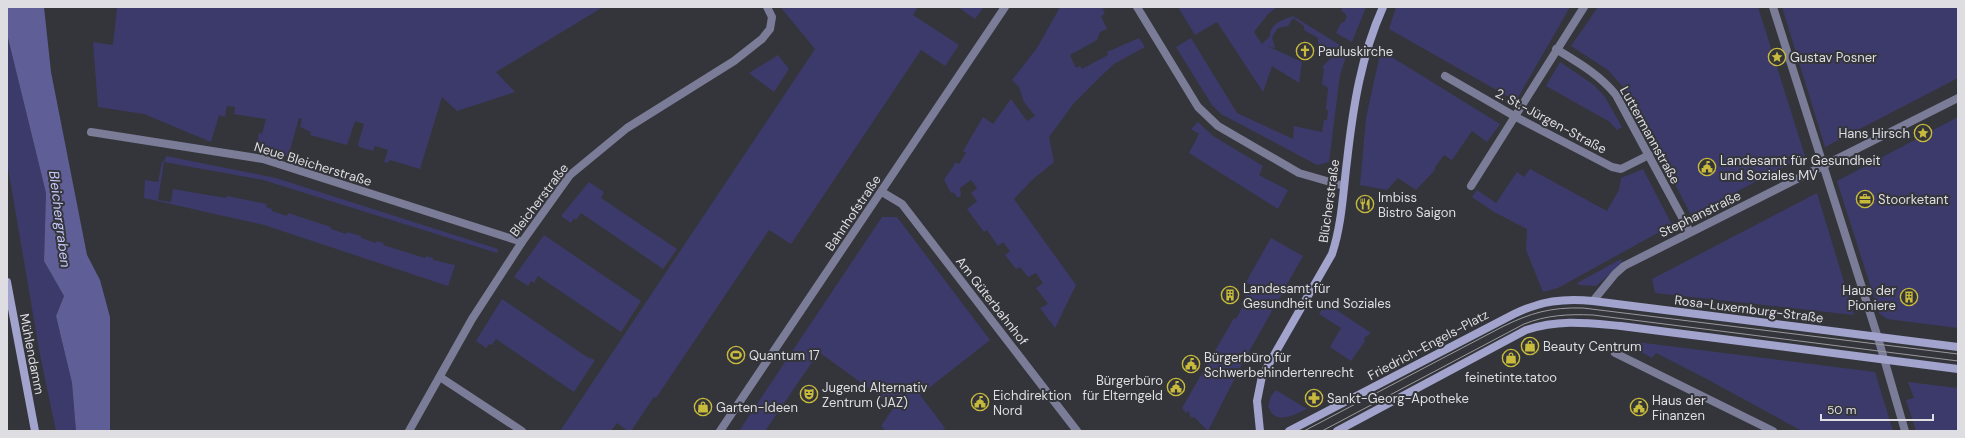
<svg xmlns="http://www.w3.org/2000/svg" width="1965" height="438" viewBox="0 0 1965 438" font-family="'DM Sans',sans-serif">
<style>
.green{fill:#3c3a6a}
.water{fill:#5f5e97}
.lines{fill:none;stroke-linecap:round;stroke-linejoin:round}
.street{stroke:#7b7c97;stroke-width:8}
.secondary{stroke:#a3a4ce;stroke-width:8}
.tram{stroke:#99999e;stroke-width:1}
.labels{text-anchor:middle;dominant-baseline:central;stroke-width:4;stroke-linejoin:round;paint-order:stroke}
.poi-label{font-size:13px;fill:#dedee2;stroke:#34353a;text-anchor:start}
.street-label{font-size:13px;fill:#dedee2;stroke:#34353a}
.water-label{font-size:14px;font-style:italic;fill:#c7c8fc;stroke:#34353a}
</style>
<rect width="100%" height="100%" fill="#34353a"/>
<g class="green">
<polygon points="121,7 603,7 496,72 515,92 457,111 442,97 420,169 390,160 388,163 384,162 388,150 375,146 373,151 359,147 358,144 364,124 355,121 347,145 310,135 311,132 300,127 302,119 299,118 288,157 256,149 259,133 262,134 266,119 234,114 235,107 227,106 225,117 219,115 211,142 144,114 98,107 93,42 113,45 117,8 121,8"/>
<polygon points="784,7 918,7 913,15 959,45 945,66 921,50 791,244 769,230 656,398 654,397 631,431 628,431 617,423 611,431 560,431 815,49 782,9"/>
<polygon points="958,7 984,7 975,19"/>
<polygon points="1060,7 1102,7 1105,14 1101,16 1107,29 1100,32 1097,40 1070,55 1076,68 1080,66 1082,69 1108,55 1107,52 1139,38 1145,47 1114,64 1098,79 1074,103 1049,137 1054,162 1032,180 1014,199 1076,285 1055,328 1040,308 1048,304 1036,288 1043,283 1036,273 1028,277 1020,267 1016,269 1005,255 1010,251 1003,242 998,246 987,230 984,232 967,209 977,201 971,193 977,188 971,180 960,188 961,196 958,198 953,192 951,193 944,180 956,162 959,164 966,153 963,151 983,117 993,124 1011,99 1027,121 1035,116 1024,102 1019,87 1012,80 1037,48"/>
<path d="M1178,7H1277L1268,14L1254,32L1262,44L1270,36C1270,23 1283,20 1293,16L1348,50L1340,75L1329,162L1317,165L1221,114L1212,105L1176,47L1191,38L1237,113L1293,139L1294,126L1322,132L1324,120H1327L1328,110H1326L1328,88L1322,84L1324,69L1322,67L1331,58V52L1318,43V38L1304,30V26L1293,18L1288,26L1278,28L1272,37L1275,48L1267,46L1302,62L1299,83L1272,66L1263,92L1217,22L1195,35Z"/>
<polygon points="1343,7 1366,7 1352,42 1336,33 1341,23 1344,22 1347,17 1345,13 1341,11"/>
<polygon points="1396,7 1570,7 1516,101 1389,29"/>
<polygon points="1598,7 1758,7 1805,156 1694,214 1690,213 1625,89 1608,70 1571,46"/>
<polygon points="1782,7 1958,7 1958,78 1825,147"/>
<polygon points="7,34 46,193 44,261 64,296 56,316 72,383 76,431 56,431 40,355 7,162"/>
<polygon points="1382,51 1500,124 1487,142 1472,131 1452,160 1444,155 1435,167 1435,170 1416,190 1398,178 1387,190 1360,185 1366,118 1380,54"/>
<polygon points="778,55 789,69 774,92 749,73"/>
<polygon points="1560,62 1594,85 1605,97 1622,127 1617,130 1610,122 1546,86"/>
<polygon points="1958,117 1958,328 1887,319 1879,313 1837,181"/>
<polygon points="1198,122 1213,136 1263,166 1259,175 1288,190 1278,209 1189,153 1199,134 1191,129"/>
<polygon points="166,156 276,178 498,249 497,253 263,180 164,162 158,200 171,202 173,189 226,198 227,196 267,204 266,207 272,209 272,211 287,216 288,213 331,227 331,229 346,234 347,232 361,236 361,238 376,243 377,241 384,243 383,245 425,258 426,256 433,258 433,260 455,265 448,286 264,225 144,198 145,180 158,182 162,162 164,162"/>
<polygon points="1530,169 1607,211 1619,190 1621,178 1643,169 1672,225 1558,288 1543,292 1526,250 1527,229 1494,212 1472,197 1477,190 1496,203 1517,172 1524,177"/>
<polygon points="589,182 604,192 601,198 677,249 663,269 581,213 576,220 574,218 571,223 561,216"/>
<polygon points="1817,193 1854,315 1655,293 1652,279"/>
<polygon points="882,217 897,217 990,340 920,395 945,428 942,431 886,431 881,426 894,407 819,352 765,431 739,431"/>
<polygon points="544,235 641,301 621,332 538,276 534,283 531,281 528,286 514,277"/>
<polygon points="1271,238 1303,256 1242,364 1208,431 1194,417 1192,418 1189,415 1190,414 1188,411 1186,413 1182,408 1234,318 1236,319 1243,306 1241,304 1251,285 1246,282"/>
<polygon points="1621,259 1622,263 1596,286 1579,285 1577,283"/>
<polygon points="502,299 587,357 595,360 574,392 496,339 492,345 489,344 486,348 476,341"/>
<polygon points="1326,303 1371,333 1364,338 1365,341 1351,361 1330,347 1341,328 1319,314"/>
<polygon points="1637,342 1875,372 1893,431 1802,431 1705,378 1656,353 1652,358 1634,348"/>
<polygon points="1908,382 1958,388 1958,431 1916,431 1906,400 1914,398"/>
<path d="M1276,390L1307,409C1294,415 1275,426 1268,406L1271,396Z"/>
</g>
<polygon class="water" points="7,7 44,7 51,72 87,255 100,280 110,317 110,431 76,431 72,383 56,316 64,296 44,261 46,193 7,34"/>
<g class="lines">
<g class="street">
<polyline points="1137,7 1198,107 1218,126 1299,173 1344,186"/>
<polyline points="1773,7 1878,338 1905,431"/>
<path d="M1556,49C1579,63 1600,75 1616,95L1690,232"/>
<polyline points="1445,76 1516,117 1612,167 1621,169 1649,155"/>
<polyline points="91,132 263,159 522,242"/>
<polyline points="1471,186 1584,7"/>
<polyline points="882,192 902,204 1077,431"/>
<polyline points="1593,301 1615,274 1624,266 1958,98"/>
<polyline points="1615,353 1773,431"/>
<polyline points="440,377 522,431"/>
<polyline points="409,431 472,319 522,242 570,175 627,128 734,61 762,39 770,29 772,17 767,7"/>
<polyline points="720,431 1005,7"/>
</g>
<g class="secondary">
<polyline points="7,282 35,431"/>
<path d="M1260,431L1257,401L1262,376L1332,254C1342,224 1343,192 1347,161C1353,107 1361,56 1383,7"/>
<path d="M1289,431L1514,314C1540,301 1564,298 1593,301L1958,347"/>
<path d="M1337,431L1526,330C1560,319 1587,323 1621,326L1958,369"/>
</g>
<g class="tram">
<path d="M1304,431L1502,327C1530,313 1551,307 1583,308L1958,354"/>
<path d="M1322,431L1524,324C1547,315 1568,314 1593,315L1958,361"/>
</g>
</g>
<defs>
<symbol id="church-ring" viewBox="-11 -11 22 22"><circle r="9.5" fill="#34353a" stroke="#c8bb3b" stroke-width="1.5"/><path d="M-1.2-6h2.4v3.5h3.3v2.4h-3.3V6h-2.4V-.1h-3.3v-2.4h3.3Z" fill="#c8bb3b"/></symbol>
<symbol id="sight-ring" viewBox="-11 -11 22 22"><circle r="9.5" fill="#34353a" stroke="#c8bb3b" stroke-width="1.5"/><path d="M0-6L1.8-2.2L6-1.7L2.9 1.2L3.7 5.4L0 3.3L-3.7 5.4L-2.9 1.2L-6-1.7L-1.8-2.2Z" fill="#c8bb3b"/></symbol>
<symbol id="civic-ring" viewBox="-11 -11 22 22"><circle r="9.5" fill="#34353a" stroke="#c8bb3b" stroke-width="1.5"/><path d="M-.6-6.5H3V-4.5H.6V-3L4-1V1h2V6H-6V1h2V-1L-.6-3ZM-1.2 2.5V6h2.4V2.5Z" fill="#c8bb3b"/></symbol>
<symbol id="office-ring" viewBox="-11 -11 22 22"><circle r="9.5" fill="#34353a" stroke="#c8bb3b" stroke-width="1.5"/><path d="M-6-3h4V-5.5h4V-3h4V5H-6ZM-1-4.5V-3h2v-1.5ZM-6 0V1H6V0Z" fill="#c8bb3b"/></symbol>
<symbol id="restaurant-ring" viewBox="-11 -11 22 22"><circle r="9.5" fill="#34353a" stroke="#c8bb3b" stroke-width="1.5"/><path d="M-5-6h1v4h1v-4h1v4h1v-4h1v5L-1.5 .5V6h-2V.5L-5-1ZM5-6V6H3V1.5H1.5Q1.5-4 5-6Z" fill="#c8bb3b"/></symbol>
<symbol id="building-ring" viewBox="-11 -11 22 22"><circle r="9.5" fill="#34353a" stroke="#c8bb3b" stroke-width="1.5"/><path d="M-4-6H4V6H1V3H-1V6H-4ZM-2.5-4.3h1.7v1.8h-1.7ZM.8-4.3h1.7v1.8H.8ZM-2.5-1h1.7V.8h-1.7ZM.8-1h1.7V.8H.8Z" fill="#c8bb3b"/></symbol>
<symbol id="shop-ring" viewBox="-11 -11 22 22"><circle r="9.5" fill="#34353a" stroke="#c8bb3b" stroke-width="1.5"/><path d="M-5-2.5h2.3a2.7 3.5 0 0 1 5.4 0H5L5.5 6h-11ZM-1.5-2.5h3a1.5 2.3 0 0 0-3 0Z" fill="#c8bb3b"/></symbol>
<symbol id="stadium-ring" viewBox="-11 -11 22 22"><circle r="9.5" fill="#34353a" stroke="#c8bb3b" stroke-width="1.5"/><path d="M0-5a6.5 5 0 1 0 0 10a6.5 5 0 1 0 0-10ZM-3.5-1.8h7v3.6h-7Z" fill="#c8bb3b"/></symbol>
<symbol id="theatre-ring" viewBox="-11 -11 22 22"><circle r="9.5" fill="#34353a" stroke="#c8bb3b" stroke-width="1.5"/><path d="M-5-5.5Q0-4 5-5.5V0Q5 5 0 6Q-5 5-5 0ZM-3.3-2.5H-1v1.5H-3.3ZM1-2.5H3.3v1.5H1ZM-2.8 1Q0 5.5 2.8 1Z" fill="#c8bb3b"/></symbol>
<symbol id="pharmacy-ring" viewBox="-11 -11 22 22"><circle r="9.5" fill="#34353a" stroke="#c8bb3b" stroke-width="1.5"/><path d="M-2-6h4v4h4v4h-4v4h-4v-4h-4v-4h4Z" fill="#c8bb3b"/></symbol>
</defs>
<g fill-rule="evenodd">
<use href="#church-ring" x="1295" y="41" width="20" height="20"/>
<use href="#sight-ring" x="1767" y="47" width="20" height="20"/>
<use href="#sight-ring" x="1913" y="123" width="20" height="20"/>
<use href="#civic-ring" x="1697" y="157" width="20" height="20"/>
<use href="#office-ring" x="1855" y="189" width="20" height="20"/>
<use href="#restaurant-ring" x="1355" y="194" width="20" height="20"/>
<use href="#building-ring" x="1220" y="285" width="20" height="20"/>
<use href="#building-ring" x="1899" y="287" width="20" height="20"/>
<use href="#shop-ring" x="1520" y="336" width="20" height="20"/>
<use href="#stadium-ring" x="726" y="345" width="20" height="20"/>
<use href="#shop-ring" x="1501" y="348" width="20" height="20"/>
<use href="#civic-ring" x="1181" y="354" width="20" height="20"/>
<use href="#civic-ring" x="1166" y="377" width="20" height="20"/>
<use href="#theatre-ring" x="799" y="384" width="20" height="20"/>
<use href="#pharmacy-ring" x="1304" y="388" width="20" height="20"/>
<use href="#civic-ring" x="970" y="392" width="20" height="20"/>
<use href="#shop-ring" x="693" y="397" width="20" height="20"/>
<use href="#civic-ring" x="1629" y="397" width="20" height="20"/>
</g>
<g class="labels">
<g class="poi-label">
<text x="1318" y="51">Pauluskirche</text>
<text x="1790" y="57">Gustav Posner</text>
<text x="1910" y="133" text-anchor="end">Hans Hirsch</text>
<text x="1720" y="160">Landesamt für Gesundheit<tspan x="1720" dy="15">und Soziales MV</tspan></text>
<text x="1378" y="197">Imbiss<tspan x="1378" dy="15">Bistro Saigon</tspan></text>
<text x="1878" y="199">Stoorketant</text>
<text x="1243" y="288">Landesamt für<tspan x="1243" dy="15">Gesundheit und Soziales</tspan></text>
<text x="1896" y="290" text-anchor="end">Haus der<tspan x="1896" dy="15">Pioniere</tspan></text>
<text x="1543" y="346">Beauty Centrum</text>
<text x="749" y="355">Quantum 17</text>
<text x="1204" y="357">Bürgerbüro für<tspan x="1204" dy="15">Schwerbehindertenrecht</tspan></text>
<text x="1511" y="377" text-anchor="middle">feinetinte.tatoo</text>
<text x="1163" y="380" text-anchor="end">Bürgerbüro<tspan x="1163" dy="15">für Elterngeld</tspan></text>
<text x="822" y="387">Jugend Alternativ<tspan x="822" dy="15">Zentrum (JAZ)</tspan></text>
<text x="993" y="395">Eichdirektion<tspan x="993" dy="15">Nord</tspan></text>
<text x="1327" y="398">Sankt-Georg-Apotheke</text>
<text x="1652" y="400">Haus der<tspan x="1652" dy="15">Finanzen</tspan></text>
<text x="716" y="407">Garten-Ideen</text>
</g>
<g class="street-label">
<text transform="translate(1551 121) rotate(28)">2. St.-Jürgen-Straße</text>
<text transform="translate(1650 135) rotate(61)">Luttermannstraße</text>
<text transform="translate(313 164) rotate(17)">Neue Bleicherstraße</text>
<text transform="translate(539 200) rotate(-53)">Bleicherstraße</text>
<text transform="translate(1329 201) rotate(-82)">Blücherstraße</text>
<text transform="translate(853 213) rotate(-56)">Bahnhofstraße</text>
<text transform="translate(1700 214) rotate(-26)">Stephanstraße</text>
<text transform="translate(992 301) rotate(52)">Am Güterbahnhof</text>
<text transform="translate(1749 309) rotate(7)">Rosa-Luxemburg-Straße</text>
<text transform="translate(1428 345) rotate(-28)">Friedrich-Engels-Platz</text>
<text transform="translate(32 354) rotate(79)">Mühlendamm</text>
</g>
<g class="water-label">
<text transform="translate(60 219) rotate(83)">Bleichergraben</text>
</g>
</g>
<rect width="1965" height="438" fill="none" stroke="#dedee2" stroke-width="16"/>
<path d="M1821 414v6h112v-6" fill="none" stroke="#dedee2" stroke-width="2"/>
<text x="1827" y="414" font-size="12" fill="#dedee2" stroke="#34353a" stroke-width="3" paint-order="stroke">50 m</text>
</svg>
